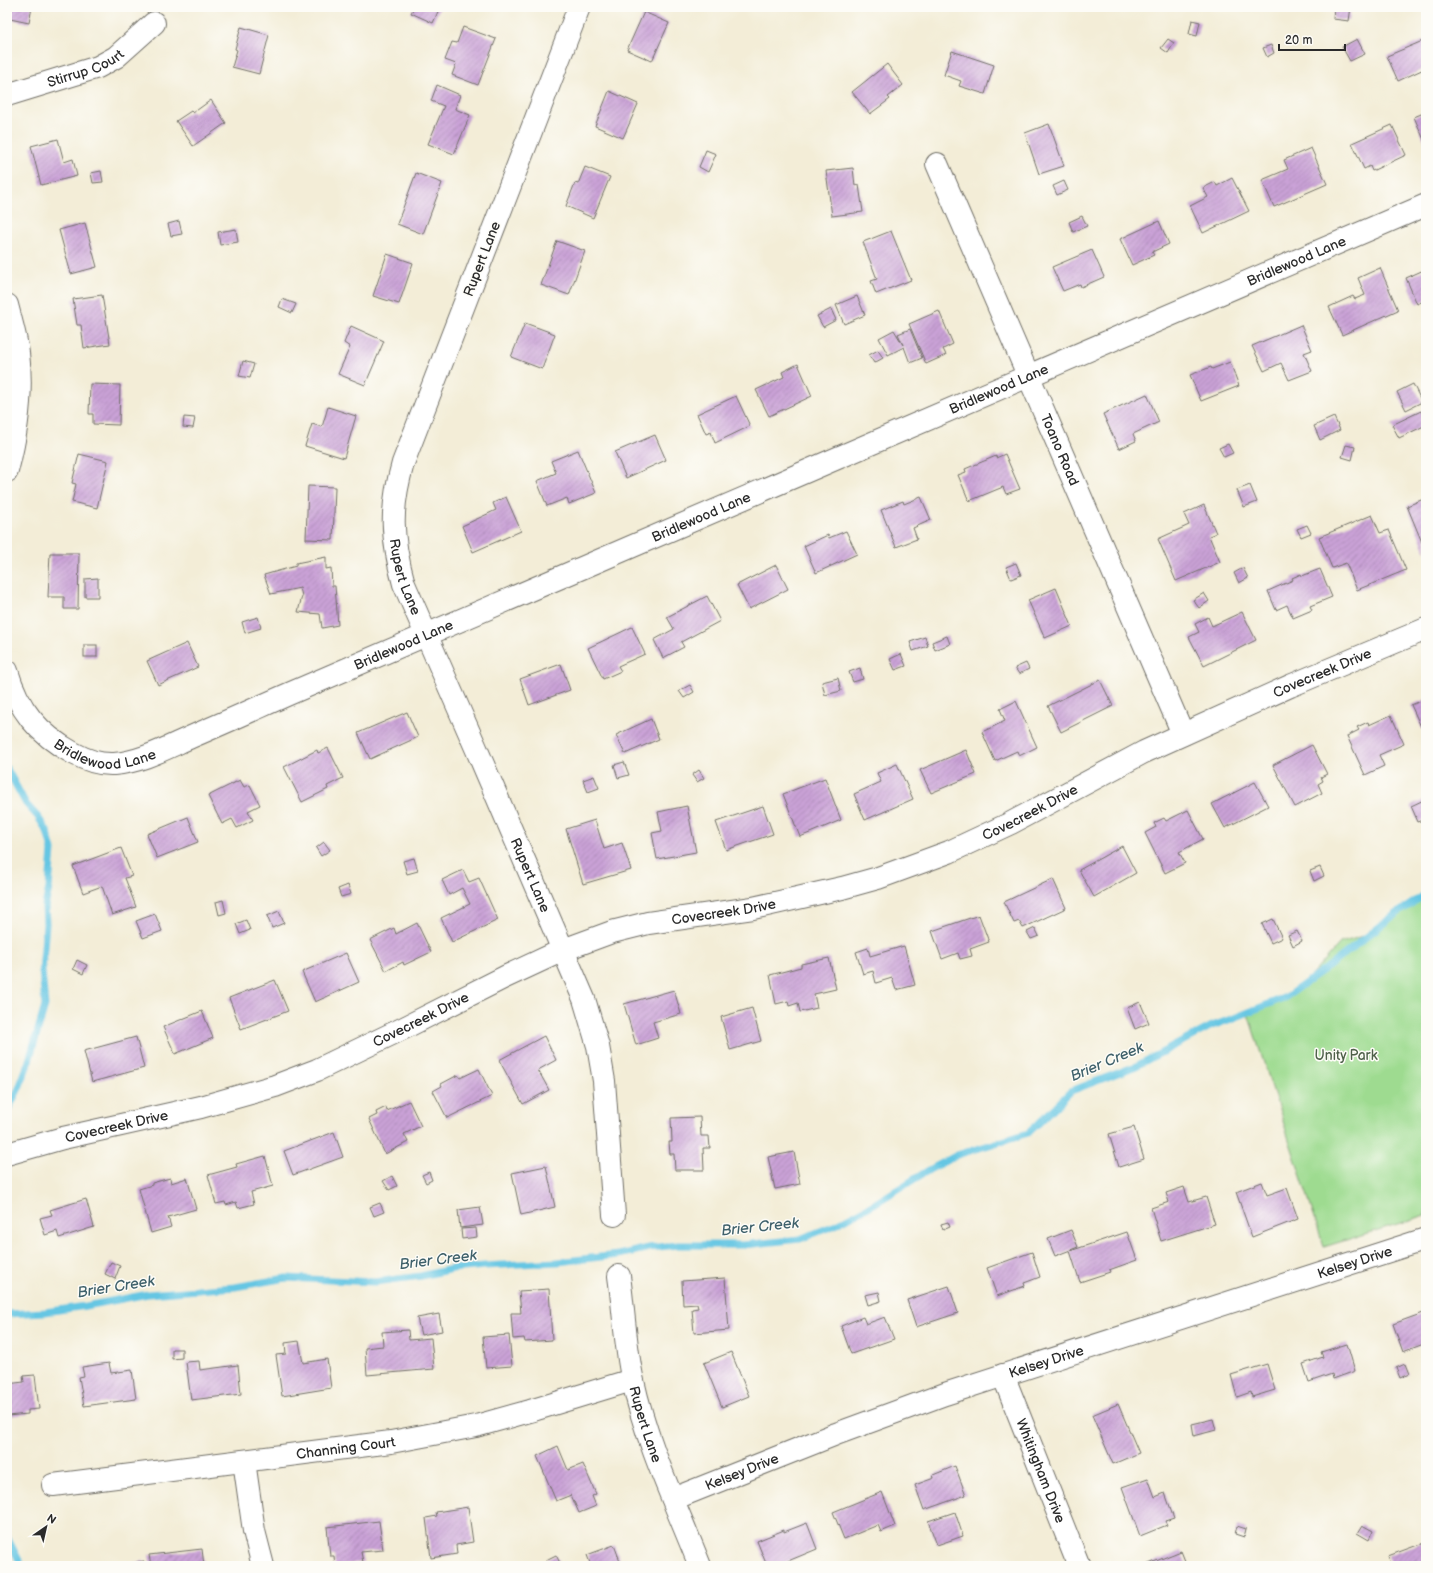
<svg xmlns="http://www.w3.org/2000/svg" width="1433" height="1573" viewBox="0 0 1433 1573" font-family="'Balsamiq Sans',sans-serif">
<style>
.green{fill:#9edb90;stroke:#64835e}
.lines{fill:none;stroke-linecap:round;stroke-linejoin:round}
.stream{stroke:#65c6e3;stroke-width:7}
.building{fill:url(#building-hatch)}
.street-casing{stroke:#716f67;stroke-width:24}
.street{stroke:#fff;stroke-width:22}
.labels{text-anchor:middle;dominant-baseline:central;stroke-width:3;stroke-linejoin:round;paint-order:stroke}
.street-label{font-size:14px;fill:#2b2b2b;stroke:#fdfcf7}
.park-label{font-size:14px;fill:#4e6049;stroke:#fdfcf7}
.water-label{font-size:15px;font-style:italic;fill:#3f616b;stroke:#fdfcf7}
</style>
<defs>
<pattern id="building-hatch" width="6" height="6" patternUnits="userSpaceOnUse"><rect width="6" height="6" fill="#caa2d7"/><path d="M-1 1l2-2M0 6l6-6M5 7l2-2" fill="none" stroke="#a484af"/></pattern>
</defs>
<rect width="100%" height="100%" fill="#fdfcf7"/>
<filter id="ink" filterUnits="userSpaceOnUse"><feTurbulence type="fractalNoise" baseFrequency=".025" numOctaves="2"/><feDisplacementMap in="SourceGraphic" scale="8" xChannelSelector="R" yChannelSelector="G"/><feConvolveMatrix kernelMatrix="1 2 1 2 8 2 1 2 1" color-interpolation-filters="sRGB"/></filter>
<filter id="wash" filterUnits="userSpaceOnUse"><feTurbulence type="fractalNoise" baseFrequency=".012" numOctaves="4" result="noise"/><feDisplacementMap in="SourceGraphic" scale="16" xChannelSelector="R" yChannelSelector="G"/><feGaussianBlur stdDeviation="0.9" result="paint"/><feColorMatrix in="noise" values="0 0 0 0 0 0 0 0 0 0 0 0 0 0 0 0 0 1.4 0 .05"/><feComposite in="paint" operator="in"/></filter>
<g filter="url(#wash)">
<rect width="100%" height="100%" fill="#f3edd7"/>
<polygon class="green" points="1426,895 1426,1215 1324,1247 1248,1014 1281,1001 1302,986 1340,943 1367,935"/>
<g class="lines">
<g class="stream">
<polyline points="7,769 26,804 38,817 47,831 52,850 49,888 45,906 46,924 42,971 45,1006 28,1064 19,1088 7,1112"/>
<polyline points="7,1314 45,1312 86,1306 148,1294 235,1287 286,1278 375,1282 421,1276 452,1269 485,1266 557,1262 618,1255 649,1248 678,1245 743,1245 800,1239 833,1226 874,1204 929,1170 957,1155 1028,1133 1038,1124 1071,1091 1136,1066 1212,1026 1234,1018 1286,997 1328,967 1392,917 1426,894"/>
<polyline points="7,1537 22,1566"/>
</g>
</g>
<g id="blocks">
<g class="building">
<polygon points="7,7 32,7 29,23 10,19 9,21 7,21"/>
<polygon points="414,7 440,7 433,23 411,13"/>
<polygon points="1334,7 1351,7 1349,21 1333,19"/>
<polygon points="644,12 669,23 652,61 627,50"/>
<polygon points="1192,20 1200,22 1197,36 1189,34"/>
<polygon points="241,27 269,35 259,74 232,67 237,50 235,49"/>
<polygon points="463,27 496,39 478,85 452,75 456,64 445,60 452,42 457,43"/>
<polygon points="1168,39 1174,43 1168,53 1161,48"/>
<polygon points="1357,39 1365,54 1350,61 1342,47"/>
<polygon points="1425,40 1426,68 1398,81 1387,56"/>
<polygon points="1271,45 1274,53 1267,57 1263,48"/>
<polygon points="952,51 994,65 985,94 959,86 961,81 944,75"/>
<polygon points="887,64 903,85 888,97 890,99 870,114 852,92"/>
<polygon points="437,85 460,95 455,109 470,115 454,154 428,144 444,106 431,101"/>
<polygon points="609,91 638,104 623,138 595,126"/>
<polygon points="211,100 226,123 193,146 176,121 191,111 193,113"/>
<polygon points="1426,112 1426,141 1425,142 1414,117"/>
<polygon points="1049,124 1064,166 1039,174 1025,133"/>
<polygon points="1392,125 1406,155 1372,171 1370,166 1364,169 1352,143"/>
<polygon points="58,139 64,162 73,159 77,176 41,185 31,146"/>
<polygon points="1311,148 1327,184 1274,207 1262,180 1288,169 1284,160"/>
<polygon points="706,150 716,154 708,172 699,167"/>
<polygon points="585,167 610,177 593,218 566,206 575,183 578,184"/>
<polygon points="853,168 855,186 859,185 863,212 832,216 826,171"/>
<polygon points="101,171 103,182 93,183 91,173"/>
<polygon points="416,173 442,183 423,234 397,224"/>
<polygon points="1232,178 1249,211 1203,233 1190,206 1208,197 1203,188 1215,182 1217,186"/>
<polygon points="1064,181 1068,190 1057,195 1053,186"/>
<polygon points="1082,216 1087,226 1073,232 1069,222"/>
<polygon points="179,221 182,234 171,236 168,224"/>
<polygon points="1159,221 1169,244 1152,252 1154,255 1132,265 1120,239"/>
<polygon points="85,223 97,267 71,274 59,230"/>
<polygon points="236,229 238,242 220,245 218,232"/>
<polygon points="891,231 911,280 876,294 871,281 877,279 863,242"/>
<polygon points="557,241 585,251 569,295 541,285"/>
<polygon points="1092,250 1104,277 1081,287 1080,284 1063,291 1052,267"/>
<polygon points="387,254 413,263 399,304 373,296"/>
<polygon points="1380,268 1398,310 1342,335 1329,307 1353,296 1355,299 1365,295 1358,278"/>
<polygon points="1426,269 1426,300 1417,304 1406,278"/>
<polygon points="102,295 110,344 84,348 81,325 77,325 73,299"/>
<polygon points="857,296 865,315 844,324 836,305"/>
<polygon points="282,299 296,304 292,313 279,307"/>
<polygon points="831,309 836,320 823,327 817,316"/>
<polygon points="939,311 953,344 943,349 946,355 926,364 909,324"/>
<polygon points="525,323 555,334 542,369 511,357"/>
<polygon points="1301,325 1312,350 1304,353 1312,371 1289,380 1281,363 1264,371 1252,346"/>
<polygon points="351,326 384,341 365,385 338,374 350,347 344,343"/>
<polygon points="910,329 922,358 910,363 904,347 888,355 879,338 894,330 903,345 898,334"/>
<polygon points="878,350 883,358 874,363 869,355"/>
<polygon points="243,361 254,364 250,378 239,376"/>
<polygon points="1230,362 1239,386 1201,401 1190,375 1211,367 1212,369"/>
<polygon points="798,364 812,396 769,416 756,390 784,377 782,372"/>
<polygon points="90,384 120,385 119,425 93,424 93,414 89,414"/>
<polygon points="1413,384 1422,402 1406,410 1397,392"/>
<polygon points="1147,394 1159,422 1133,434 1136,441 1119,449 1103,414"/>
<polygon points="736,396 750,426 715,443 711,432 706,434 697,414"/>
<polygon points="328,407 356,416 344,458 305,446 312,424 322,427"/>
<polygon points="1421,411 1426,421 1426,425 1399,438 1392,425"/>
<polygon points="184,417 195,418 193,428 183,427"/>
<polygon points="1334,417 1340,430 1320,440 1314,426"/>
<polygon points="655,435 666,460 626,478 615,452"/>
<polygon points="1228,444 1233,453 1224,457 1219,448"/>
<polygon points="1346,445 1355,447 1352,460 1342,457"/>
<polygon points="578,450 596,493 569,504 567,498 547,506 537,481 556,473 551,461"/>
<polygon points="79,454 108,461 97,508 72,502 76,484 72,483"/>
<polygon points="1005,454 1020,489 1006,494 1003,487 969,501 958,475 966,472 965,469 996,456 996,458"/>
<polygon points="1250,485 1257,502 1244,507 1237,490"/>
<polygon points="308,486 335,487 333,540 306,539"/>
<polygon points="506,497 521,531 473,552 462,526 496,510 493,503"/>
<polygon points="921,497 931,520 913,528 917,539 896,547 881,510 903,501 904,504"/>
<polygon points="1426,498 1426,552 1407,506"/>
<polygon points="1204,505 1216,533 1209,536 1220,562 1176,581 1158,539 1189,525 1184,514"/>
<polygon points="1372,515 1380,533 1389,530 1406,570 1357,590 1346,563 1332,568 1319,537"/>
<polygon points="1307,525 1311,533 1301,537 1297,529"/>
<polygon points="846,531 857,554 816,573 804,546 828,535 829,538"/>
<polygon points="50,553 79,553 78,609 64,609 64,597 48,597"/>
<polygon points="326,557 326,569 331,568 332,586 335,586 338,625 322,628 320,614 298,612 302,596 300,588 271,594 264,575 296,566 296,563"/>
<polygon points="1016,563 1021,575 1011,579 1006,567"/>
<polygon points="776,565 788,589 749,609 737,585"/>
<polygon points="1243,568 1248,578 1239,583 1234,573"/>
<polygon points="1320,569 1332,597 1310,606 1312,610 1293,618 1287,605 1276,610 1268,591 1293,580 1292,578 1301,574 1302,576"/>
<polygon points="98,578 98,597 85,597 85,579"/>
<polygon points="1056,588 1072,626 1045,638 1028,600"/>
<polygon points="1204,593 1209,601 1199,608 1193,600"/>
<polygon points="707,596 720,621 681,642 684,647 663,658 654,640 674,629 667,617"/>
<polygon points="1242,612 1256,640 1204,666 1189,637 1199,632 1195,624 1208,617 1212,626"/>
<polygon points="258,617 261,628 245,633 242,622"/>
<polygon points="632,627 645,654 618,666 621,671 603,679 588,648"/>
<polygon points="947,636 950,644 935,650 932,642"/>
<polygon points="925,637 928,646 913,651 910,642"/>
<polygon points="187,643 198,667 158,685 147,661"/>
<rect x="84" y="645" width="13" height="12"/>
<polygon points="901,654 906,666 895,670 890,659"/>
<polygon points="1026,663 1029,669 1019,674 1015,668"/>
<polygon points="561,664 570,690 529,705 520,679"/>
<polygon points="860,668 863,679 853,682 849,672"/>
<polygon points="838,678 841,691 825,695 822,682"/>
<polygon points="1100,680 1113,706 1061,732 1048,706"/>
<polygon points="690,685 694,692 684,698 679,691"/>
<polygon points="1426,699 1426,728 1422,729 1411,705"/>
<polygon points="1016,701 1037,747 1019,756 1017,751 995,761 982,732 1005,721 1000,709"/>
<polygon points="407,712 418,737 370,759 358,733"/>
<polygon points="1391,715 1404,744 1379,755 1384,766 1365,775 1347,736 1359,730 1357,727 1368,722 1369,725"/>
<polygon points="651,719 659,739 625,754 616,735"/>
<polygon points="1312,745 1327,774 1321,777 1323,781 1318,784 1322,793 1295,807 1273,765"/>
<polygon points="328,748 343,778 327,786 328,789 302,802 284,767 317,750 318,753"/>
<polygon points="966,750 976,774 931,793 920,770"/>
<polygon points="624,762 629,775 618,778 614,765"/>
<polygon points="897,764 913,799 865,820 854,794 881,782 877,773"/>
<polygon points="699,770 704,778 697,782 692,775"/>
<polygon points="594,776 599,788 588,792 583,780"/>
<polygon points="825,778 841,820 800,837 783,794"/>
<polygon points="240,780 244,787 250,785 260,805 248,811 253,820 237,828 232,819 222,824 208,796"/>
<polygon points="1255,782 1268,806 1225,828 1212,804"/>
<polygon points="1426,799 1426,819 1418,822 1411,806"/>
<polygon points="687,806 696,852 657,859 652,833 662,831 658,812"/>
<polygon points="763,806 773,834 726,850 716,822"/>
<polygon points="1188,810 1203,839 1179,852 1185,863 1165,873 1145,833 1156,827 1154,823 1164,818 1166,821"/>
<polygon points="188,817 198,842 157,858 147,834"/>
<polygon points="595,820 604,849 622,843 631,870 583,884 566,829"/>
<polygon points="324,842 330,850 321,856 316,848"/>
<polygon points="1122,846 1136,873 1094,897 1079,870"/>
<polygon points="121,848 132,876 125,878 136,907 112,915 102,886 83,893 73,866"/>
<polygon points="414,858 418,871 407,874 403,861"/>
<polygon points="1320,867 1324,876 1314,881 1310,871"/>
<polygon points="463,870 469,882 479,878 498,920 452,942 441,918 470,904 462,888 449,895 442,880"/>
<polygon points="1053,879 1066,908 1023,928 1019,921 1014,923 1004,902"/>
<polygon points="348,885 351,894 341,897 338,889"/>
<polygon points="223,900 226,913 219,915 216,902"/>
<polygon points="279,911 284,923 272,928 267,916"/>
<polygon points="155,914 162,931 143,938 136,921"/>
<polygon points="979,915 989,942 970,949 972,956 960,959 958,953 942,959 932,931"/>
<polygon points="1273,919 1282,938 1271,943 1262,924"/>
<polygon points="246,920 250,930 240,934 236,924"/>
<polygon points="417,923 431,952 404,965 403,962 386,971 370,940 394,928 396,934"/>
<polygon points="1035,928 1039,936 1031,939 1027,932"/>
<polygon points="1297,931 1302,941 1293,946 1288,935"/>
<polygon points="904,946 915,985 896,990 892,978 876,983 873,971 863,974 856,952 868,948 870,956"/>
<polygon points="346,953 359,982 315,1002 302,972"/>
<polygon points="829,958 836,989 814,994 817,1008 800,1012 798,1003 789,1006 788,1001 776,1004 770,975 801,967 801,964"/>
<polygon points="77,960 87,965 83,974 73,969"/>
<polygon points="275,980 288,1011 241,1029 229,998"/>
<polygon points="674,990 681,1014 653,1022 658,1038 636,1045 624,1004"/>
<polygon points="1140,1002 1149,1023 1135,1029 1127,1008"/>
<polygon points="752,1008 761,1041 730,1050 721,1017"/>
<polygon points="202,1011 213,1038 175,1054 163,1027"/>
<polygon points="544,1036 556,1060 538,1070 549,1090 523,1104 499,1060"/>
<polygon points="136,1037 144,1068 92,1082 84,1051"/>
<polygon points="479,1069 492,1096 447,1118 433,1091 442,1086 441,1084 458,1075 460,1078"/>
<polygon points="409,1101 421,1126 404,1134 408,1142 385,1154 369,1119 377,1115 376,1112 386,1107 387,1111"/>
<polygon points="700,1117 701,1136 709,1136 710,1148 703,1148 704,1170 675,1170 674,1154 670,1154 669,1142 672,1142 671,1118"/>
<polygon points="1134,1127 1144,1159 1119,1167 1109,1134"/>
<polygon points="334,1132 343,1157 293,1175 284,1151"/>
<polygon points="794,1152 800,1184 775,1189 768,1157"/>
<polygon points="265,1156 273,1186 251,1192 254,1204 238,1208 236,1202 226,1205 225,1202 216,1204 208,1175 237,1167 236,1164"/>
<polygon points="546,1166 555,1207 521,1215 512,1173"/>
<polygon points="429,1172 432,1180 426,1183 422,1175"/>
<polygon points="392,1176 397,1186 389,1190 383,1181"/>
<polygon points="170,1178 171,1183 187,1178 196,1209 168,1217 171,1227 151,1233 139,1189 152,1185 152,1183"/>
<polygon points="1262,1182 1267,1195 1287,1188 1298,1219 1252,1237 1236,1192"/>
<polygon points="1184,1187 1189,1202 1206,1197 1215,1224 1161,1241 1151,1208 1169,1202 1166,1193"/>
<polygon points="86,1199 94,1227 59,1238 57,1231 45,1235 40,1218 52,1215 50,1210"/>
<polygon points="380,1203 384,1212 374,1216 370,1207"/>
<polygon points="480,1207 483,1225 460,1228 458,1210"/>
<polygon points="948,1222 950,1227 943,1230 941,1224"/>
<polygon points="476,1228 477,1237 462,1239 461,1229"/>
<polygon points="1071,1230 1078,1247 1055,1256 1048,1239"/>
<polygon points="1127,1232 1137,1260 1109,1270 1110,1272 1080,1282 1070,1251"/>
<polygon points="1032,1252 1040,1277 1024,1283 1025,1286 997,1296 987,1268"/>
<polygon points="111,1262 120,1266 115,1279 105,1274"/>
<polygon points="725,1278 729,1330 694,1333 692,1309 698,1308 697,1304 683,1305 682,1281"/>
<polygon points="949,1286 958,1313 916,1327 907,1300"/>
<polygon points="549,1289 552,1340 525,1342 524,1338 513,1339 511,1313 521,1313 519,1291"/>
<polygon points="879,1292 881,1301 868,1305 865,1295"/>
<polygon points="1426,1312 1426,1343 1403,1352 1393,1324"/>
<polygon points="439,1314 442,1331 421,1335 417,1318"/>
<polygon points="863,1317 866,1324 885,1317 894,1339 851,1354 841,1326"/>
<polygon points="408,1330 409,1340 431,1338 434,1369 367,1375 365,1348 383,1346 382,1332"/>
<polygon points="509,1335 512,1366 486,1368 483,1337"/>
<polygon points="299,1341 303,1363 327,1359 331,1388 282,1396 276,1355 286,1354 285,1343"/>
<polygon points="1347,1344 1355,1371 1333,1379 1332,1374 1309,1382 1303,1364 1323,1357 1321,1352"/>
<polygon points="172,1349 182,1349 182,1358 172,1359"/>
<polygon points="731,1352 749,1396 722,1407 704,1363"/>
<polygon points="199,1361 200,1370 238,1365 241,1394 191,1400 186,1362"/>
<polygon points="109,1363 111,1373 132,1370 136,1399 84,1406 79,1377 84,1376 82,1367"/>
<polygon points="1267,1364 1275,1390 1252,1397 1251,1392 1237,1397 1231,1375"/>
<polygon points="1405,1364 1409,1374 1400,1378 1396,1368"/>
<polygon points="35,1375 39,1409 28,1410 28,1414 7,1416 7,1384 24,1382 23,1376"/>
<polygon points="1118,1404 1139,1453 1113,1464 1092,1415"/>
<polygon points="1213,1419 1216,1430 1194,1436 1192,1424"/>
<polygon points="558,1446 568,1470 583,1464 596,1494 592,1496 596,1506 579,1513 571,1495 556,1501 537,1456"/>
<polygon points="955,1466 966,1495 924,1510 915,1485 934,1478 933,1475"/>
<polygon points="1148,1478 1155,1497 1165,1493 1174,1518 1165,1521 1167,1525 1140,1536 1122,1487"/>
<polygon points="882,1492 895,1526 881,1532 878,1525 844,1539 833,1512"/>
<polygon points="468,1507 473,1542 456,1545 457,1554 431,1558 426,1518 437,1516 436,1512"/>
<polygon points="955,1512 963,1536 937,1545 928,1521"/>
<polygon points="379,1521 383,1550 361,1552 363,1562 335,1566 334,1556 330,1556 327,1527"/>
<polygon points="807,1523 817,1549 776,1566 767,1566 757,1541 784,1530 784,1532"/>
<polygon points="1362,1525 1373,1531 1369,1540 1357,1533"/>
<polygon points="1237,1526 1246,1529 1244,1537 1235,1534"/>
<polygon points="1426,1542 1426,1566 1392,1566 1388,1556"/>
<polygon points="614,1545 622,1566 591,1566 587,1555"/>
<polygon points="202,1549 204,1566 151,1566 149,1555"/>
<polygon points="1181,1551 1187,1566 1147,1566 1146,1565"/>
<polygon points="556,1555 560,1563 554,1566 548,1566 546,1560"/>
<polygon points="144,1561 145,1566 132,1566 132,1563"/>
</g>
</g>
</g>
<g filter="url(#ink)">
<use href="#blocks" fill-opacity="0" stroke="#716f67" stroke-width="1"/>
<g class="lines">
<defs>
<g id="street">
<path id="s1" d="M579,7L403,463C390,509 391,537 404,584L476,748L584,999L598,1046L604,1081L614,1215"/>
<path id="s2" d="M7,95L98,67L116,57L154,23"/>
<path id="s3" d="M937,164L1183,734"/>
<path d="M7,305C11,321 16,337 18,353C23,392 17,433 7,471"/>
<path id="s4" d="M7,671C18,709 38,734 73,753C86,760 99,765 114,764C141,762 166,748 191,737C224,723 257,708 291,693L1426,205"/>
<path id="s5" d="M7,1154L63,1138L201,1107L275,1086L317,1070L404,1028L505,977L563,950L612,932L648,923L753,908L842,888L878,878L949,852L1011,823L1144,752L1290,686L1426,629"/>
<path id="s6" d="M619,1276C624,1311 625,1347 633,1381C647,1445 676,1505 700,1566"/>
<path id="s7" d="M1003,1375L1079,1566"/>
<polyline points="244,1461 254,1531 263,1566"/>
<path id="s8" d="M53,1485L391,1442L476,1426L530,1411L632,1380"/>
<path id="s9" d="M673,1499L836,1434L945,1394L1426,1239"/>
</g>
</defs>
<use href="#street" class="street-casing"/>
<use href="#street" class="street"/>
</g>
</g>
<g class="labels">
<g class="street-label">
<text stroke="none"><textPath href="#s2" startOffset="83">Stirrup Court</textPath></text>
<text transform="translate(482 259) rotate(-69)">Rupert Lane</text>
<text stroke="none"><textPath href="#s4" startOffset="1437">Bridlewood Lane</textPath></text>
<text stroke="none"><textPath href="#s4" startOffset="1113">Bridlewood Lane</textPath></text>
<text stroke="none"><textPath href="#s3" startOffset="311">Toano Road</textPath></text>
<text stroke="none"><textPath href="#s4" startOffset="789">Bridlewood Lane</textPath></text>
<text stroke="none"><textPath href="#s1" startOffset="605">Rupert Lane</textPath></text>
<text stroke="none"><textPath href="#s4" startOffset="465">Bridlewood Lane</textPath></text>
<text stroke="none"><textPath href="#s5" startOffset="1409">Covecreek Drive</textPath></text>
<text stroke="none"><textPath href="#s4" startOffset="141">Bridlewood Lane</textPath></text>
<text stroke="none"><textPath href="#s5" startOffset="1085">Covecreek Drive</textPath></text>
<text stroke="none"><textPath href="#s1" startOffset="929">Rupert Lane</textPath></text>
<text stroke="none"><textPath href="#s5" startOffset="761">Covecreek Drive</textPath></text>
<text stroke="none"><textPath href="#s5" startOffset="437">Covecreek Drive</textPath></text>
<text stroke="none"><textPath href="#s5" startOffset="113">Covecreek Drive</textPath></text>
<text stroke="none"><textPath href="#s9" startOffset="722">Kelsey Drive</textPath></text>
<text stroke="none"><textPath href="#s9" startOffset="398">Kelsey Drive</textPath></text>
<text stroke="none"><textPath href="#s6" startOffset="151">Rupert Lane</textPath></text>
<text stroke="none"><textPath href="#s8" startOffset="295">Channing Court</textPath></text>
<text stroke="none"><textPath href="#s7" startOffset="103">Whitingham Drive</textPath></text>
<text stroke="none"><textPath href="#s9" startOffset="74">Kelsey Drive</textPath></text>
</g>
<g class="park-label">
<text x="1346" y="1055">Unity Park</text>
</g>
<g class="water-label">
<text transform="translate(1107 1062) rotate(-23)">Brier Creek</text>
<text transform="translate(760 1227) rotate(-6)">Brier Creek</text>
<text transform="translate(438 1260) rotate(-7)">Brier Creek</text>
<text transform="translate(116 1287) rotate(-9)">Brier Creek</text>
</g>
</g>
<rect width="1433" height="1573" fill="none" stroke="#fdfcf7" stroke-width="24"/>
<g transform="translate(46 1527) rotate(34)" stroke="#fdfcf7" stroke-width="3" paint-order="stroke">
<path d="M0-3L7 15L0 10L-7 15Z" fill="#2b2b2b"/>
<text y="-6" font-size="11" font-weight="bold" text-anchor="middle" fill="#2b2b2b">N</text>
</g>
<path d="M1279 44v6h66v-6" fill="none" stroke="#2b2b2b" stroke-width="2"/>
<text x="1285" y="44" font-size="12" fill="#2b2b2b" stroke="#fdfcf7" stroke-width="3" paint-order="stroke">20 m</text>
</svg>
